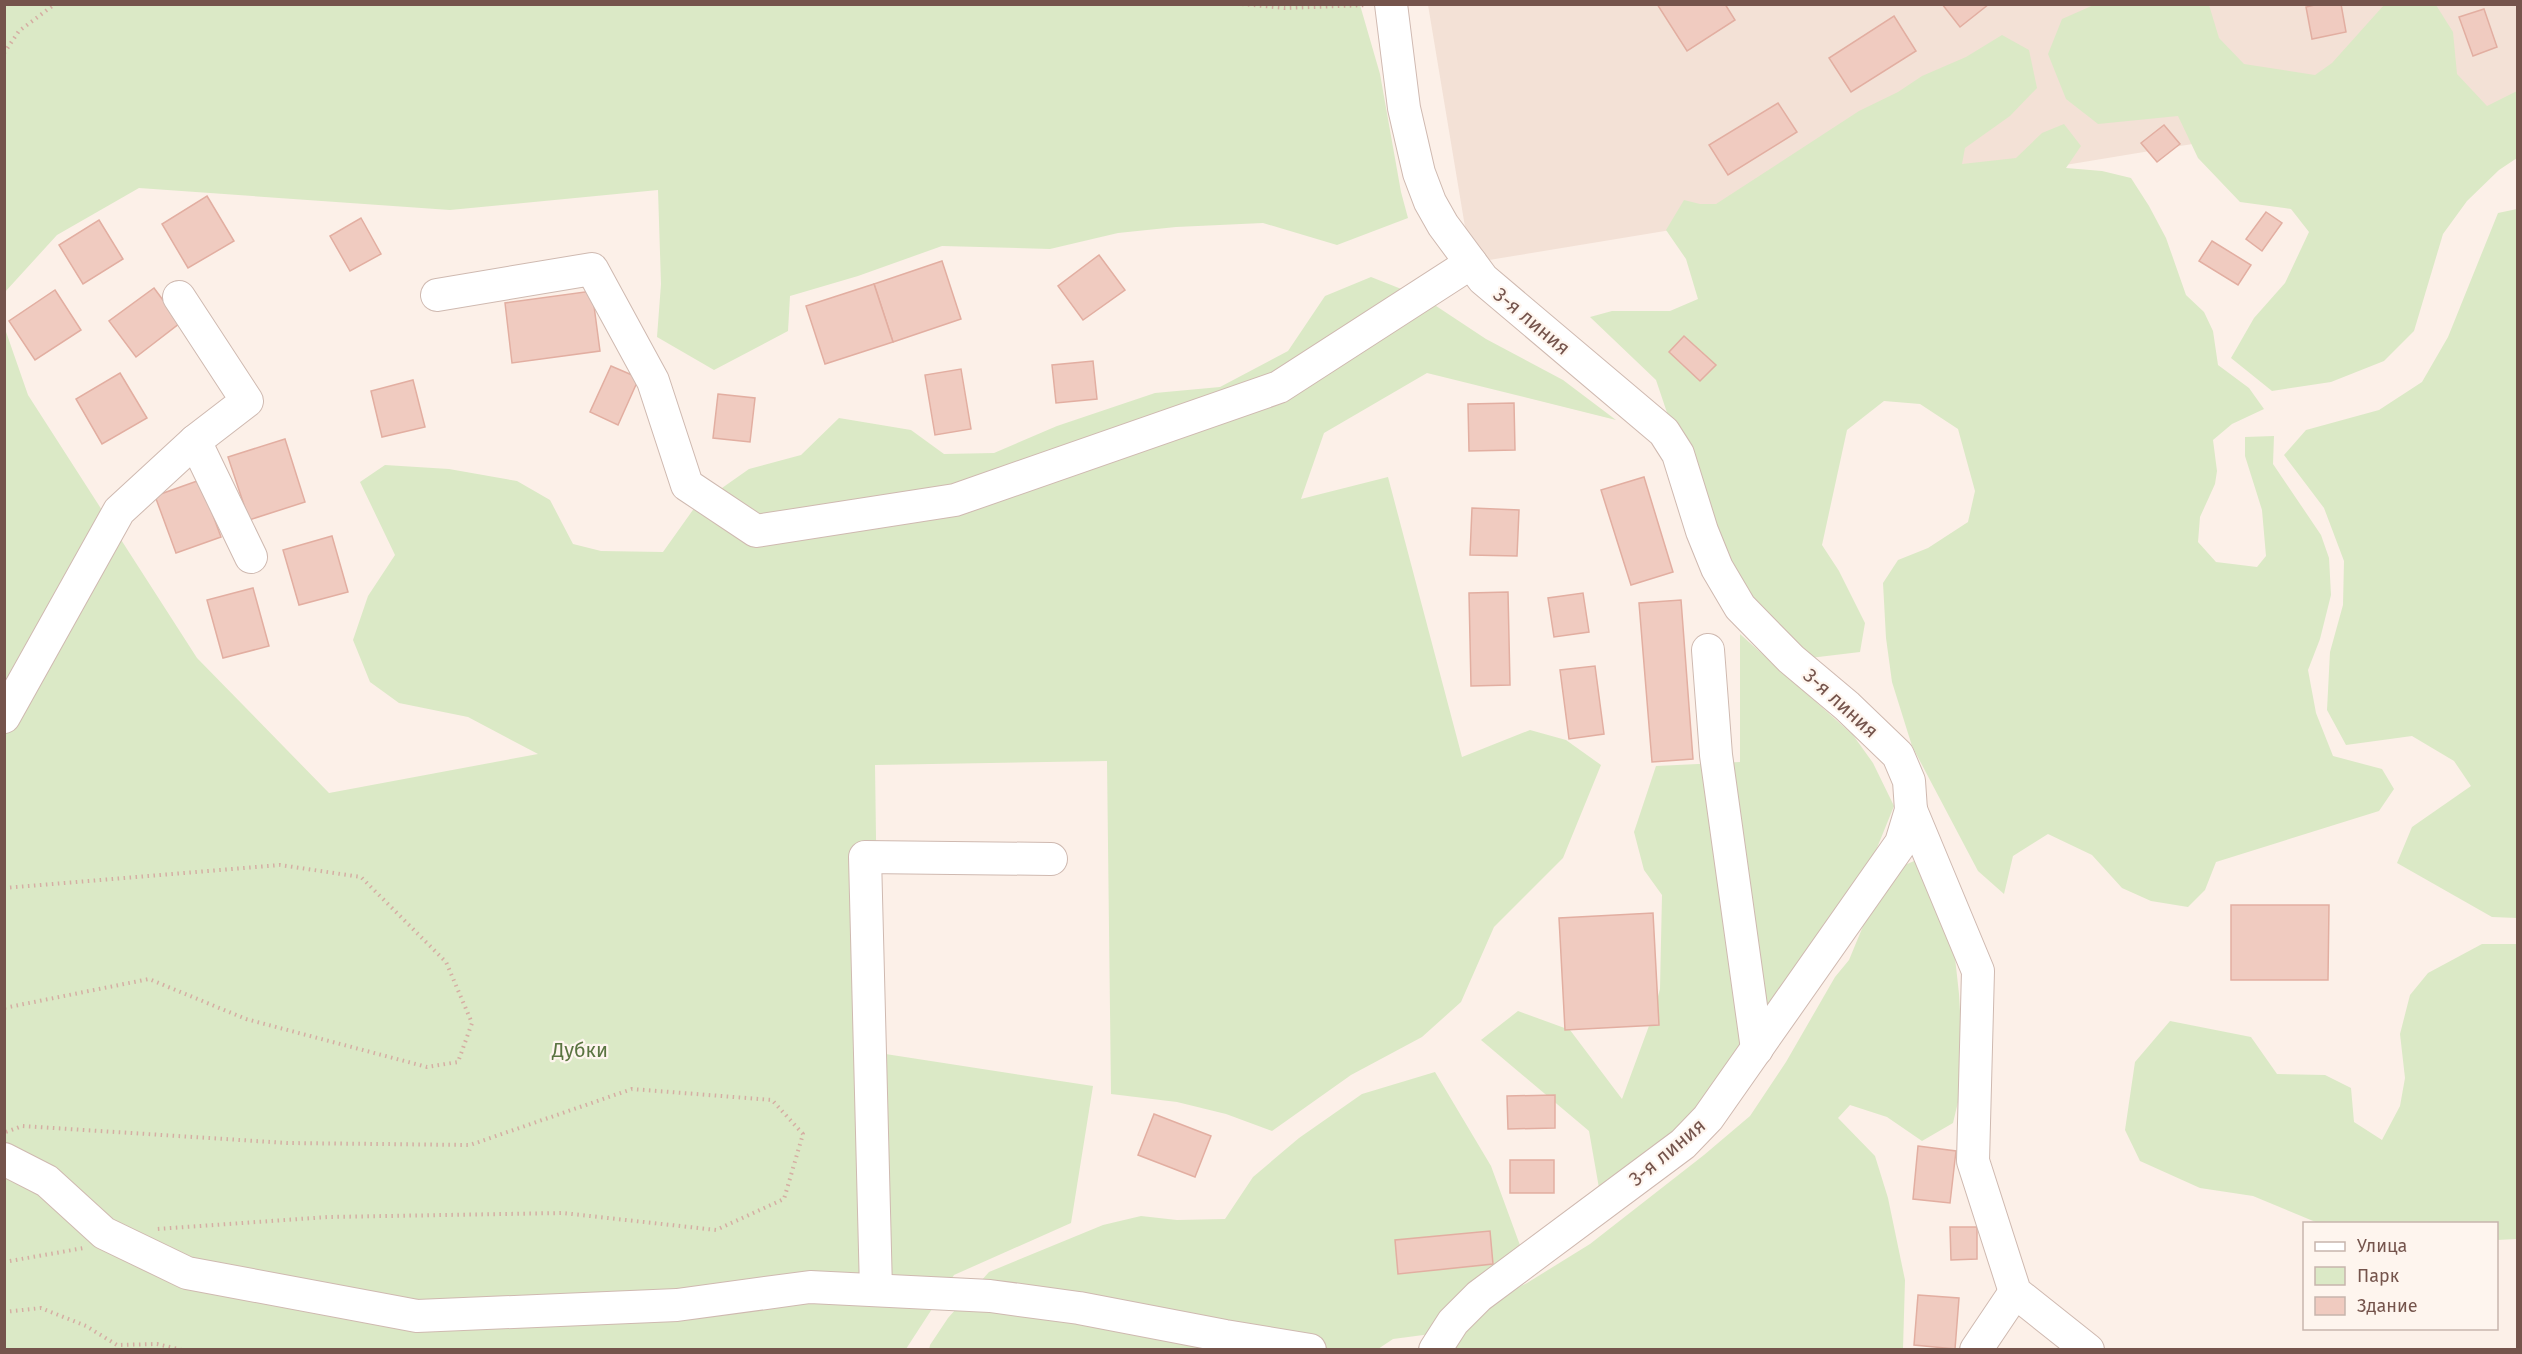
<svg xmlns="http://www.w3.org/2000/svg" width="2522" height="1354" viewBox="0 0 2522 1354" font-family="'Fira Sans',sans-serif">
<style>
.residential{fill:#f3e1d6}
.green{fill:#dbe9c6}
.building{fill:#f0cbc0;stroke:#e2aea1;stroke-width:1.5}
.lines{fill:none;stroke-linecap:round;stroke-linejoin:round}
.minor-casing{stroke:#cfb9b0;stroke-width:34}
.path{stroke:#d5aea3;stroke-width:4;stroke-dasharray:1.5 4.5;stroke-linecap:butt}
.minor{stroke:#fff;stroke-width:32}
.labels{text-anchor:middle;dominant-baseline:central;stroke-width:4.5;stroke-linejoin:round;paint-order:stroke}
.street-label{font-size:20px;fill:#75544c;stroke:#fef5ee}
.park-label{font-size:20px;fill:#5a7441;stroke:#fef5ee}
</style>
<rect width="100%" height="100%" fill="#fcf0e8"/>
<polygon class="residential" points="1428,5 2517,5 2517,112 2259,133 1471,263"/>
<g class="green">
<polygon points="5,4 1360,5 1380,74 1401,192 1408,218 1337,245 1263,223 1176,227 1118,233 1050,249 942,246 858,276 790,296 788,331 714,370 657,337 661,284 658,190 450,210 139,188 57,235 5,292"/>
<polygon points="2096,4 2209,5 2219,38 2244,64 2315,75 2332,63 2384,5 2436,5 2453,32 2457,74 2487,106 2517,91 2517,158 2499,170 2467,201 2443,234 2414,331 2384,361 2331,382 2272,391 2231,358 2254,318 2285,283 2309,232 2291,209 2240,202 2198,158 2178,116 2098,124 2066,99 2048,54 2062,19"/>
<polygon points="2002,35 2029,50 2037,88 2010,116 1965,148 1962,164 2016,158 2042,133 2064,124 2081,146 2066,168 2102,171 2131,178 2149,206 2166,238 2186,295 2204,312 2213,331 2218,365 2249,388 2264,409 2232,424 2213,440 2217,471 2215,484 2200,517 2198,542 2216,562 2257,567 2266,556 2262,510 2245,456 2245,437 2274,436 2273,464 2321,535 2329,558 2331,595 2320,639 2308,670 2316,713 2333,756 2382,769 2394,789 2379,811 2216,862 2205,890 2188,907 2151,901 2122,888 2092,855 2048,834 2013,856 2004,894 1978,871 1912,746 1892,682 1886,638 1883,583 1898,560 1928,548 1968,522 1975,491 1958,429 1920,404 1884,401 1847,430 1822,545 1839,571 1865,623 1860,652 1810,658 1730,574 1686,469 1656,380 1590,317 1612,311 1670,311 1698,299 1686,259 1666,230 1684,200 1700,204 1716,204 1859,111 1898,92 1922,76 1966,57"/>
<polygon points="2517,209 2518,209 2517,918 2492,917 2397,863 2412,827 2471,786 2454,761 2412,736 2346,745 2327,710 2330,652 2343,605 2344,561 2324,508 2284,455 2306,430 2379,410 2422,382 2448,337 2498,213"/>
<polygon points="1371,277 1424,298 1486,339 1563,380 1616,420 1427,373 1324,433 1301,499 1388,477 1462,757 1530,730 1566,740 1601,765 1563,858 1494,927 1461,1002 1422,1037 1351,1075 1272,1131 1226,1114 1177,1102 1111,1094 1107,761 875,765 879,1053 1093,1086 1071,1223 954,1275 906,1349 5,1349 4,326 28,395 197,658 329,793 538,754 468,717 399,703 370,682 353,640 368,596 395,555 360,482 385,465 449,469 517,481 550,500 573,544 601,551 663,552 695,507 749,469 801,455 839,418 911,430 944,454 994,453 1057,426 1155,393 1220,387 1288,351 1325,296"/>
<polygon points="1740,634 1853,735 1873,763 1894,806 1866,875 1706,1110 1599,1188 1589,1131 1481,1040 1518,1011 1570,1030 1622,1099 1653,1015 1660,989 1662,895 1644,870 1634,832 1656,766 1740,762"/>
<polygon points="1921,858 1952,930 1959,994 1964,1077 1953,1123 1922,1141 1887,1117 1850,1105 1838,1118 1875,1156 1888,1198 1905,1280 1903,1349 1451,1350 1484,1304 1527,1283 1590,1244 1704,1155 1750,1116 1786,1062 1835,977 1849,960 1866,919 1891,871"/>
<polygon points="2482,944 2517,944 2517,1239 2497,1240 2496,1224 2318,1223 2253,1196 2200,1188 2140,1161 2125,1130 2135,1062 2170,1021 2251,1037 2277,1074 2325,1075 2351,1088 2354,1122 2382,1140 2400,1106 2405,1078 2400,1034 2410,995 2428,973"/>
<polygon points="1435,1072 1491,1166 1521,1248 1431,1334 1393,1339 1378,1349 929,1350 930,1345 948,1318 989,1272 1103,1225 1141,1216 1177,1220 1225,1219 1253,1177 1299,1138 1362,1094"/>
</g>
<g class="building">
<polygon points="1657,4 1725,4 1735,20 1687,51"/>
<polygon points="1942,4 1989,4 1960,27"/>
<polygon points="2319,4 2341,4 2346,32 2312,39 2306,7"/>
<polygon points="2484,9 2497,47 2473,56 2459,17"/>
<polygon points="1894,16 1916,51 1851,92 1829,58"/>
<polygon points="1778,103 1797,132 1728,175 1709,145"/>
<polygon points="2164,125 2180,144 2157,162 2141,143"/>
<polygon points="207,196 234,241 188,268 162,224"/>
<polygon points="2266,212 2282,223 2262,251 2246,239"/>
<polygon points="361,218 381,254 350,271 330,236"/>
<polygon points="99,220 123,259 83,284 59,245"/>
<polygon points="2212,241 2251,265 2238,285 2199,261"/>
<polygon points="1099,255 1125,290 1083,320 1058,286"/>
<polygon points="942,261 961,319 893,342 874,284"/>
<polygon points="874,284 893,342 825,364 806,306"/>
<polygon points="154,288 180,323 136,357 109,321"/>
<polygon points="55,290 81,330 35,360 9,321"/>
<polygon points="592,291 600,351 512,363 505,303"/>
<polygon points="1684,336 1716,365 1700,381 1669,352"/>
<polygon points="1093,361 1097,399 1056,403 1052,365"/>
<polygon points="611,366 639,378 618,425 590,412"/>
<polygon points="961,369 971,429 935,435 925,375"/>
<polygon points="120,373 147,418 102,444 76,399"/>
<polygon points="413,380 425,427 382,437 371,391"/>
<polygon points="718,394 755,398 750,442 713,438"/>
<polygon points="1514,403 1515,450 1469,451 1468,404"/>
<polygon points="285,439 305,502 249,520 228,457"/>
<polygon points="1644,477 1673,572 1631,585 1601,490"/>
<polygon points="200,480 221,537 176,553 155,496"/>
<polygon points="1472,508 1519,510 1517,556 1470,555"/>
<polygon points="332,536 348,592 299,605 283,550"/>
<polygon points="253,588 269,646 223,658 207,600"/>
<polygon points="1508,592 1510,685 1471,686 1469,593"/>
<polygon points="1583,593 1589,632 1554,637 1548,598"/>
<polygon points="1681,600 1693,759 1652,762 1639,603"/>
<polygon points="1595,666 1604,734 1569,739 1560,670"/>
<polygon points="2231,905 2329,905 2328,980 2231,980"/>
<polygon points="1653,913 1659,1025 1565,1030 1559,918"/>
<polygon points="1555,1095 1555,1128 1508,1129 1507,1096"/>
<polygon points="1154,1114 1211,1136 1195,1177 1138,1155"/>
<polygon points="1918,1146 1956,1151 1950,1203 1913,1199"/>
<rect x="1510" y="1160" width="44" height="33"/>
<polygon points="1950,1227 1977,1227 1977,1259 1951,1260"/>
<polygon points="1490,1231 1493,1264 1398,1274 1395,1240"/>
<polygon points="1918,1295 1959,1298 1955,1349 1914,1345"/>
</g>
<g class="lines">
<defs>
<g id="minor">
<polyline points="1391,4 1404,108 1419,173 1430,202 1443,225 1483,279 1664,432 1678,454 1702,531 1717,568 1740,607 1791,659 1847,706 1898,755 1909,781 1911,810 1901,843 1708,1118 1683,1144 1479,1296 1453,1322 1435,1350"/>
<polyline points="437,295 592,269 653,381 687,485 756,531 955,500 1279,387 1471,263"/>
<polyline points="179,297 247,401 195,441"/>
<polyline points="1708,650 1716,755 1757,1049"/>
<polyline points="4,717 119,511 195,441 251,557"/>
<polyline points="1911,810 1978,971 1973,1161 2015,1292 2088,1350"/>
<polyline points="4,1159 47,1181 104,1233 187,1273 417,1316 677,1305 810,1287 990,1296 1079,1308 1225,1336 1310,1350"/>
<polyline points="876,1290 865,857 1051,859"/>
<polyline points="1976,1350 2015,1292"/>
</g>
</defs>
<use href="#minor" class="minor-casing"/>
<g class="path">
<polyline points="1242,4 1285,8 1367,5"/>
<polyline points="4,53 19,31 55,4"/>
<polyline points="4,888 280,865 361,877 446,962 472,1023 458,1062 427,1067 246,1019 149,979 4,1008"/>
<polyline points="6,1132 22,1126 287,1143 470,1145 632,1089 772,1100 803,1134 784,1199 716,1230 563,1213 328,1217 157,1229"/>
<polyline points="4,1262 84,1248"/>
<polyline points="4,1312 41,1308 86,1326 117,1345 157,1344 182,1350"/>
</g>
<use href="#minor" class="minor"/>
</g>
<g class="labels">
<g class="street-label">
<text transform="translate(1532 321) rotate(40)">3-я линия</text>
<text transform="translate(1841 703) rotate(42)">3-я линия</text>
<text transform="translate(1667 1152) rotate(-40)">3-я линия</text>
</g>
<g class="park-label">
<text x="580" y="1050">Дубки</text>
</g>
</g>
<rect width="2522" height="1354" fill="none" stroke="#75544c" stroke-width="12"/>
<rect x="2303" y="1222" width="195" height="108" fill="#fef5ee" stroke="#c7b5ad" stroke-width="1.5"/>
<rect x="2315" y="1242" width="30" height="9" fill="#ffffff" stroke="#c7b5ad" stroke-width="1.5"/>
<text x="2357" y="1252" font-size="18" fill="#75544c">Улица</text>
<rect x="2315" y="1267" width="30" height="18" fill="#dbe9c6" stroke="#c7b5ad" stroke-width="1.5"/>
<text x="2357" y="1282" font-size="18" fill="#75544c">Парк</text>
<rect x="2315" y="1297" width="30" height="18" fill="#f0cbc0" stroke="#c7b5ad" stroke-width="1.5"/>
<text x="2357" y="1312" font-size="18" fill="#75544c">Здание</text>
</svg>
